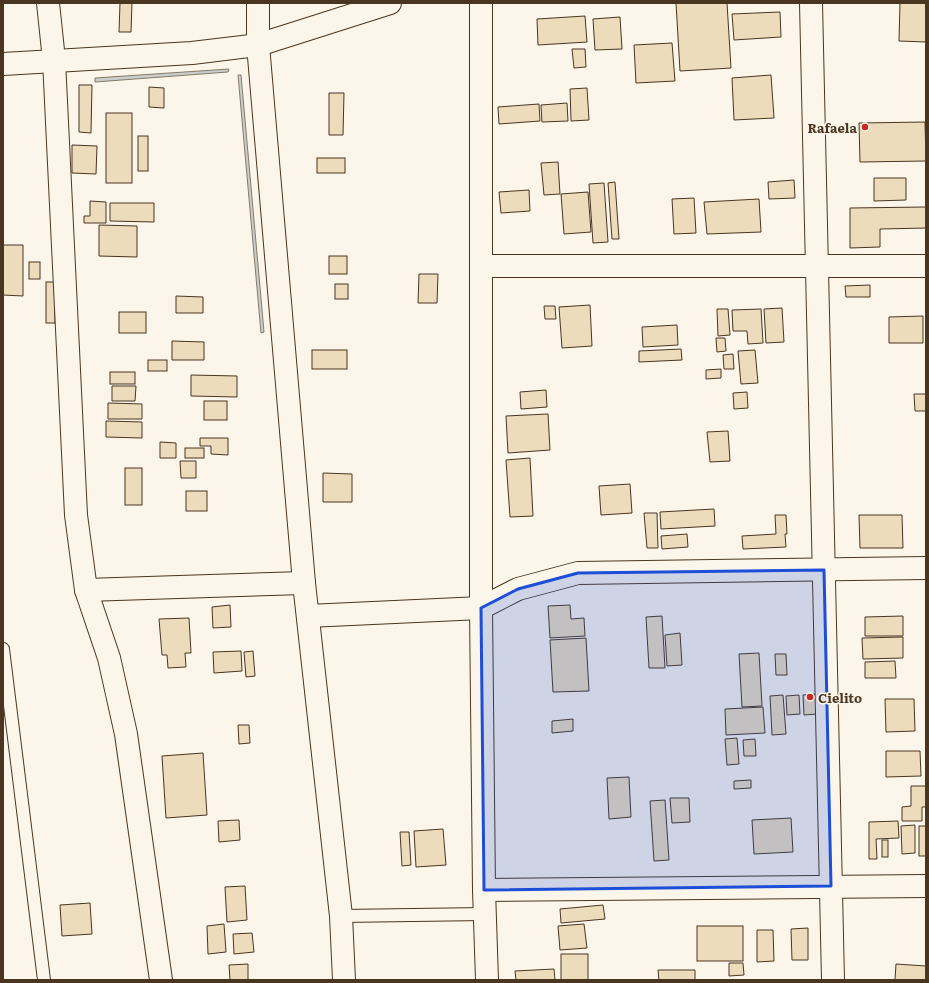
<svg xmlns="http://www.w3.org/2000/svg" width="929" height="983" viewBox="0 0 929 983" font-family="Literata,serif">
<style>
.water{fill:#c9cecd;stroke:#887966}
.building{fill:#ecdcbc;stroke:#4a3520}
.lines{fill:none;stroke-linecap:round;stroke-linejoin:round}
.service-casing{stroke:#4a3520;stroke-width:14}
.minor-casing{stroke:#4a3520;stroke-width:24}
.service{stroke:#fbf6e9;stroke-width:12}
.minor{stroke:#fbf6e9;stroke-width:22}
.marked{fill:#1d4ed8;fill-opacity:0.2;stroke:#1d4ed8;stroke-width:3;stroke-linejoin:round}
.poi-dot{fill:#c62828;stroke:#fbf6e9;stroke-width:1.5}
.labels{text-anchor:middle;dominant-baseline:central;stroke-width:3;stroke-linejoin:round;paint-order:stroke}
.poi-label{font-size:13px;font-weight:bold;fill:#4a3520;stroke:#fbf6e9;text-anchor:end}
</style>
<rect width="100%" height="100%" fill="#fbf6e9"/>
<g class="water">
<polygon points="229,69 228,72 95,82 95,78"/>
<polygon points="238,75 241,75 264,332 261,333"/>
</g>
<g class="building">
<polygon points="120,3 132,3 131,32 119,32"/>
<polygon points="676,3 727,3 731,68 680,71"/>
<polygon points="900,3 926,3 926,42 899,41"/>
<polygon points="780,12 781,37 734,40 732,14"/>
<polygon points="585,16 587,42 538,45 537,19"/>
<polygon points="620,17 622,49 595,50 593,19"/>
<polygon points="672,43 675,81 636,83 634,45"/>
<polygon points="572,49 585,49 586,67 574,68"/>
<polygon points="771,75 774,118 734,120 732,78"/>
<polygon points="79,85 92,85 91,133 79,132"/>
<polygon points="149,87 164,88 164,108 149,107"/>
<polygon points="587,88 589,120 571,121 570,89"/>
<polygon points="329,93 344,93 343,135 329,135"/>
<polygon points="567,103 568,121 542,122 541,105"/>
<polygon points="539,104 540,121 499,124 498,107"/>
<rect x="106" y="113" width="26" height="70"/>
<polygon points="925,122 926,161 860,162 859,123"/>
<rect x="138" y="136" width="10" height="35"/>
<polygon points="72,145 97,146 96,174 72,173"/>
<rect x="317" y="158" width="28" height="15"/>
<polygon points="558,162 560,194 544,195 541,163"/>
<polygon points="874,178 906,178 906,200 874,201"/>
<polygon points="794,180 795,198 769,199 768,182"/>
<polygon points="615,182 619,239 612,239 608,183"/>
<polygon points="604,183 608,242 593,243 589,184"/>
<polygon points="529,190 530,211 501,213 499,192"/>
<polygon points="588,192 591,232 564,234 561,194"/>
<polygon points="694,198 696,233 674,234 672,199"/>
<polygon points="759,199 761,232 707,234 704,202"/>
<polygon points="90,201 106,202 106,223 84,223 84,216 90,216"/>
<polygon points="110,203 154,203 154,222 110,221"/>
<polygon points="926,207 926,228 880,229 880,247 850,248 850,208"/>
<polygon points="99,225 137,226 137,257 99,256"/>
<polygon points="3,245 23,245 23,296 3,295"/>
<rect x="329" y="256" width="18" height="18"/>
<rect x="29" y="262" width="11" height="17"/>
<polygon points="419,274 438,274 437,303 418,303"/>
<rect x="46" y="282" width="9" height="41"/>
<rect x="335" y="284" width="13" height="15"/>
<polygon points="870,285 870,297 846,297 845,286"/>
<polygon points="176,296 203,297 203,313 176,313"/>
<polygon points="590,305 592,346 562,348 559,307"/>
<polygon points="544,306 555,306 556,319 545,319"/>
<polygon points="782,308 784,342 766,343 764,309"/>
<polygon points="717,309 728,309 730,335 718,336"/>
<polygon points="761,309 763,343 748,344 747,331 733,331 732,310"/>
<rect x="119" y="312" width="27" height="21"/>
<polygon points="923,316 923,343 889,343 889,317"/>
<polygon points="677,325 678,345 643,347 642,327"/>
<polygon points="716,338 725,338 726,351 717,352"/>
<polygon points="172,341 204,342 204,360 172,360"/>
<polygon points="681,349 682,360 639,362 639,351"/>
<rect x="312" y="350" width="35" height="19"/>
<polygon points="755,350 758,383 741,384 738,351"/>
<polygon points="733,354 734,369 724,369 723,355"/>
<rect x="148" y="360" width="19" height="11"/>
<polygon points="721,369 721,378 706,379 706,370"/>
<rect x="110" y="372" width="25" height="12"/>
<polygon points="191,375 237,376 237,397 191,396"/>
<polygon points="112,386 136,386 135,401 112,401"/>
<polygon points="546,390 547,407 521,409 520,392"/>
<polygon points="747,392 748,408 734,409 733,393"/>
<polygon points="914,394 926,394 926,411 915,411"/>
<rect x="204" y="401" width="23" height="19"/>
<polygon points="108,403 142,404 142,419 108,419"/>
<polygon points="548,414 550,450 508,453 506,416"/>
<polygon points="106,421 142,422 142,438 106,437"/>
<polygon points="728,431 730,461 710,462 707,432"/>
<polygon points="200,438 228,438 228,455 211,454 211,446 200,446"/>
<polygon points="160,442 176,443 176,458 160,458"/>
<rect x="185" y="448" width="19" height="10"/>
<polygon points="530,458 533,516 510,517 506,460"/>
<polygon points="180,461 196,461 196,478 181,478"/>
<rect x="125" y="468" width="17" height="37"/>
<polygon points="323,473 352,474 352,502 323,502"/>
<polygon points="630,484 632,513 601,515 599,486"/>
<rect x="186" y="491" width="21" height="20"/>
<polygon points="714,509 715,526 661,529 660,512"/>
<polygon points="644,513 657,513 658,548 647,548"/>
<polygon points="775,515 786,515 787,534 785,534 786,547 743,549 742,536 776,534"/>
<polygon points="859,515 902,515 903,548 860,548"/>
<polygon points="687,534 688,547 662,549 661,536"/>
<polygon points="230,605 231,627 213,628 212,607"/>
<polygon points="570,605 571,619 584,618 585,636 550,638 548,606"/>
<polygon points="662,616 665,668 649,668 646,617"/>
<polygon points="903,616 903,636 865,636 865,617"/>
<polygon points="189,618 191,653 185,653 186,667 168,668 167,655 162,655 159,619"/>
<polygon points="680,633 682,665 667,666 665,635"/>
<polygon points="903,637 903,658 863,659 862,638"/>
<polygon points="586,638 589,691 553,692 550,640"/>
<polygon points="241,651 242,671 214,673 213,652"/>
<polygon points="253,651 255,676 246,677 244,652"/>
<polygon points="759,653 762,706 742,707 739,654"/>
<polygon points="775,654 786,654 787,675 776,675"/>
<polygon points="895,661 896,678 865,678 865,662"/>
<polygon points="815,694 817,714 804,715 803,695"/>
<polygon points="783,695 786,734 772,735 770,696"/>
<polygon points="799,695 800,714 787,715 786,696"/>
<polygon points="885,699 914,699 915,731 886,732"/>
<polygon points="763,707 765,733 726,735 725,709"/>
<polygon points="573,719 573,731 552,733 552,721"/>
<polygon points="238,725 249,725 250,743 239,744"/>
<polygon points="737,738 739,764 727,765 725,739"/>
<polygon points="755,739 756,756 744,756 743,740"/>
<polygon points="886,751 920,751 921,776 886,777"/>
<polygon points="203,753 207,815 166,818 162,756"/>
<polygon points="629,777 631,817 609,819 607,778"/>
<polygon points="751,780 751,788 734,789 734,781"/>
<polygon points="911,786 926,786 926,807 922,807 922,821 902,821 902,807 911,806"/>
<polygon points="670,798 689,798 690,822 672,823"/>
<polygon points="665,800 669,860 654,861 650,801"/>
<polygon points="791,818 793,852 754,854 752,820"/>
<polygon points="239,820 240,840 219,842 218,821"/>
<polygon points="898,821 899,838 876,839 877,859 869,859 869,822"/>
<polygon points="915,825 915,853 902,854 901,826"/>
<rect x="919" y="826" width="7" height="30"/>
<polygon points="443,829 446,865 416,867 414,831"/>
<polygon points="400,832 409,832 411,865 402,866"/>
<rect x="882" y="840" width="6" height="17"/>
<polygon points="245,886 247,920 227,922 225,887"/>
<polygon points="90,903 92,934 62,936 60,905"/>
<polygon points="603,905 605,919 561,923 560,909"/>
<polygon points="224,924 226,952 208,954 207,926"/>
<polygon points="584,924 587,948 560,950 558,926"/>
<rect x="697" y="926" width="46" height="35"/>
<polygon points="808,928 808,960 792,960 791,929"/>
<polygon points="757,930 773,930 774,961 757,962"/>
<polygon points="252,933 254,952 234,954 233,934"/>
<rect x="561" y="954" width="27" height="26"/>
<polygon points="729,963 743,963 744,975 729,976"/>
<polygon points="248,964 248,980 230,980 229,965"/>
<polygon points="896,964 926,966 926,980 895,980"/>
<polygon points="554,969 555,980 516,980 515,971"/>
<polygon points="658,970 695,970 695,980 659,980"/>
</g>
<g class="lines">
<defs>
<g id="service">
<polyline points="3,649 44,980"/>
<polyline points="341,916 485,914"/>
</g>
<g id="minor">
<polyline points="48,3 54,60 76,515 86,590 109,658 126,734 161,980"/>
<polyline points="258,3 258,45 304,583 341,916 344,980"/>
<polyline points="481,3 481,608 484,890 487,980"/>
<polyline points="811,3 833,980"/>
<polyline points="3,64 192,53 258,45 390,3"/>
<polyline points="482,266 926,266"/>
<polyline points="86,590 304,583"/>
<polyline points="308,616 481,608 518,589 578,573 926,568"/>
<polyline points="484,890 926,886"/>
</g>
</defs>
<use href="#service" class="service-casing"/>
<use href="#minor" class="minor-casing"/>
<use href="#service" class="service"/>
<use href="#minor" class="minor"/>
</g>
<path class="marked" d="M824,570L831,886L484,890L481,608L518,589L578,573Z"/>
<g class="poi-dot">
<circle cx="865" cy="127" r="4"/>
<circle cx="810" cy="697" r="4"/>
</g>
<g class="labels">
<g class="poi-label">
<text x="857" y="127">Rafaela</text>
<text x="818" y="697" text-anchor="start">Cielito</text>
</g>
</g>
<rect width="929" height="983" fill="none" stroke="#4a3520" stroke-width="8"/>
</svg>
